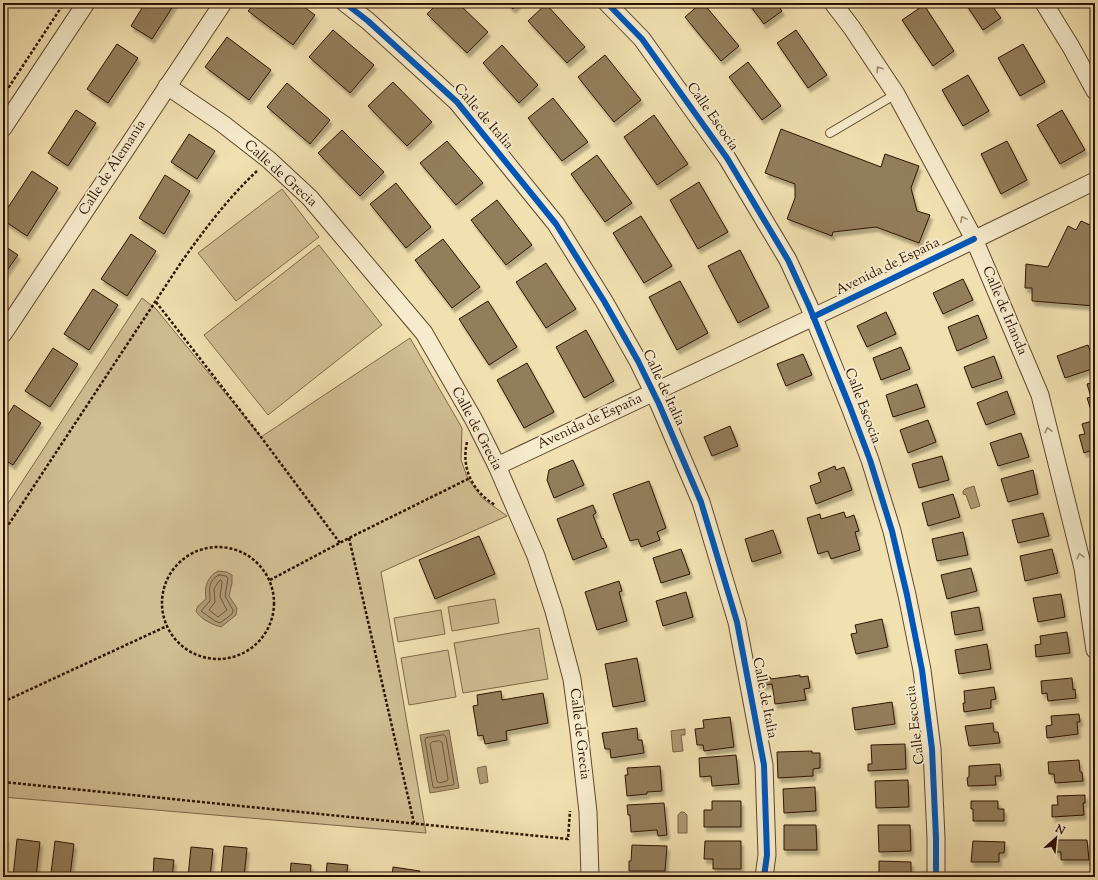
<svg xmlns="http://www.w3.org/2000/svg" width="1098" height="880" viewBox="0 0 1098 880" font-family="'Sorts Mill Goudy',serif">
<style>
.green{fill:#d0bd92;stroke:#7f6849}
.water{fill:#af9a74;stroke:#7b6446}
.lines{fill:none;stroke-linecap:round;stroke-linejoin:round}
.shore{stroke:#6e563a;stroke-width:1}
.building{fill:#937e5c;stroke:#2e1300;filter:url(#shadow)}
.service-casing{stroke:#5f462c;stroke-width:10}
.minor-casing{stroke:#5f462c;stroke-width:19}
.path{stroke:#2e1300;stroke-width:2.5;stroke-dasharray:3 2;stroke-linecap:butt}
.service{stroke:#f6ebcc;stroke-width:8}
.minor{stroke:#f6ebcc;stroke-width:17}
.cycleway-casing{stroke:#f6ebcc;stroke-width:8}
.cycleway{stroke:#0057b8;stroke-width:6}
.oneway{stroke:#9c8a70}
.labels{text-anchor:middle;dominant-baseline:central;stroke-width:4;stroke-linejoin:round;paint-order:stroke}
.street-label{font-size:14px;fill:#2e1300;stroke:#f6ebcc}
</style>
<defs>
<filter id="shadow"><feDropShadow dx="2.5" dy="4.5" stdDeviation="1" flood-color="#0004"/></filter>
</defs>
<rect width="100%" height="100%" fill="#f1e0b0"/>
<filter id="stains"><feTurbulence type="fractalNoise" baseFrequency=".005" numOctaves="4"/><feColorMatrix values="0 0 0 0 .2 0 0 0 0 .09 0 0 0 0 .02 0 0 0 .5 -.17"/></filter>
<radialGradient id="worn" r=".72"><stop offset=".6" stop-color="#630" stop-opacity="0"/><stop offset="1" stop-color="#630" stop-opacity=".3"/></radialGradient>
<g class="green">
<polygon points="282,189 319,237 236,301 198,253"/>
<polygon points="319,245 382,325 268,415 204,335"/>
<polygon points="142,298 156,309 261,437 410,338 462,428 461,460 468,479 482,498 507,516 381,572 426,833 3,797 3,511"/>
<polygon points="495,599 499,623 452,631 448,607"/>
<polygon points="441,610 445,634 398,642 394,618"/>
<polygon points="539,628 548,679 463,693 454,643"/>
<polygon points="448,650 456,697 409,705 401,658"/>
</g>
<g class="water">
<polygon points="974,486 980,506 971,509 966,495 963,494 963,491 965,489"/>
<path d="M218,571L227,572L232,575V583L229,596L237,608L236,615L221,627C213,625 200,619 196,611L198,606L206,599C204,587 207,577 218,571Z"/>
<polygon points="685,729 685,735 681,735 683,751 673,752 671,731"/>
<polygon points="449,730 459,788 430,793 420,735"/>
<polygon points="486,766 488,782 480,784 477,768"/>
<polygon points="681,812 684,812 687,815 687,833 678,833 678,815"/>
</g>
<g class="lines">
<g class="shore">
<path d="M219,575L226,576L228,578L225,596L233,610L232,614L220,623L215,621L201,611L210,601C210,590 207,581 219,575Z"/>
<polygon points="221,580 222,582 220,597 227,610 218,617 209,610 215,602 214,589 219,581"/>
<polygon points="444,735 446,737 454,784 453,785 434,788 433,787 425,740 426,738"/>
<polygon points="440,741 442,742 448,779 447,781 439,783 437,781 430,744 432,742"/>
</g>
</g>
<g class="building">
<polygon points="145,3 175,3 152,39 131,26"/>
<polygon points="255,3 299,3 315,15 293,45 248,11"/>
<polygon points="438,3 458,3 488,32 467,53 427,14"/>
<polygon points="507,3 519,3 513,9"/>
<polygon points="701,3 703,3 739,46 721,61 685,17"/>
<polygon points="748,3 776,3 782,11 764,24"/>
<polygon points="965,3 990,3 1001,18 983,30"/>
<polygon points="546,4 585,47 567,63 528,21"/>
<polygon points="924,5 954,51 933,66 902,20"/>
<polygon points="1095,16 1095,28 1090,20"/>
<polygon points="333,30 374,65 350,93 309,57"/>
<polygon points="796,30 827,75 808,88 777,43"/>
<polygon points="227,37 271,70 249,100 205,67"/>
<polygon points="117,44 138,58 108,103 87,89"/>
<polygon points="1023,44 1045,82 1020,96 998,58"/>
<polygon points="502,45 538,85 519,103 483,63"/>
<polygon points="605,55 641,100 614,122 578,77"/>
<polygon points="748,62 781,106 762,120 729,77"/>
<polygon points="968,75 989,111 963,126 942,90"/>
<polygon points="393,82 432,122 407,146 368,106"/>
<polygon points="287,83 330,120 310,144 267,107"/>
<polygon points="553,98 588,142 562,161 528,118"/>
<polygon points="76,110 96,123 68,166 48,153"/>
<polygon points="1062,110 1085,150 1060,164 1037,125"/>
<polygon points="654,115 688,164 657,185 624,137"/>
<polygon points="781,129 881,167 885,154 919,166 911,188 917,211 930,215 919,243 876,227 833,232 832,236 787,219 795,198 795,184 765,173"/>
<polygon points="342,130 384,172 360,196 318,153"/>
<polygon points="189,134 215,151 197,179 171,162"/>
<polygon points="447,141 483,183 456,205 420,163"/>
<polygon points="1007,141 1027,180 1001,194 981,154"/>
<polygon points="597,155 632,203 605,222 571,174"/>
<polygon points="32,171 58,188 27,236 3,220 3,215"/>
<polygon points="165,175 190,191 164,234 139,218"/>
<polygon points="699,182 728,232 698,249 670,200"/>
<polygon points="396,183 431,227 406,248 370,204"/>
<polygon points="497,200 532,245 506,265 471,220"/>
<polygon points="641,216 672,266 644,283 613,233"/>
<polygon points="1095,216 1095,306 1032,301 1032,288 1025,288 1026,264 1048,267 1068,226 1076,230 1081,221 1090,225"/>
<polygon points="131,234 156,251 127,296 101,279"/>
<polygon points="443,239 480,287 452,308 415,260"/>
<polygon points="3,245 18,255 3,276"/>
<polygon points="740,250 769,307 738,323 708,266"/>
<polygon points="546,263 576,309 546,328 516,282"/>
<polygon points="963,279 973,300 943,314 933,293"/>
<polygon points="680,281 708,333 677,350 649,297"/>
<polygon points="93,289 118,305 89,350 64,334"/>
<polygon points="488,301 517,347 489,365 459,319"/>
<polygon points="886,312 896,334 867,347 857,326"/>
<polygon points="978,315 987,338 957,351 948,327"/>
<polygon points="586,330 614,381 584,398 556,347"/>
<polygon points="1088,345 1092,356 1095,355 1095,368 1065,378 1057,356"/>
<polygon points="901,347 910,369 881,380 873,358"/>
<polygon points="53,348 78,364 50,407 25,391"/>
<polygon points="803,354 812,375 786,386 777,364"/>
<polygon points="994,356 1002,378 972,388 964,367"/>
<polygon points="527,363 554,412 524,428 497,380"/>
<polygon points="1095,382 1095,409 1091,410 1087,398 1091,397 1087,384"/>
<polygon points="917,384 925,407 893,417 886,395"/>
<polygon points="1007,391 1015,414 986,425 977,403"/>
<polygon points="14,405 41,423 13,465 3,459 3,423"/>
<polygon points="928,420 936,442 908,453 900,430"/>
<polygon points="1095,420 1095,449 1084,453 1079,435 1085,434 1082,424"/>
<polygon points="730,426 738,446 712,456 704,437"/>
<polygon points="1021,433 1029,457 998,466 990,443"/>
<polygon points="942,456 949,480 919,488 912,464"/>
<polygon points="573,460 584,485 554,498 547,480 549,470"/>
<polygon points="835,466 836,470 844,467 852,490 816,504 810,486 821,482 818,473"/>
<polygon points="1033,470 1038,494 1008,502 1001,479"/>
<polygon points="649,481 666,528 657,532 660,540 641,547 638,539 630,541 613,494"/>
<polygon points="953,494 960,517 928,526 922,503"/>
<polygon points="593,505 596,513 593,515 602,539 603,538 607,547 573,560 557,519"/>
<polygon points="844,512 846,518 854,515 859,531 855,532 860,550 831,559 828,551 818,554 807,518 820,514 821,519"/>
<polygon points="1043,513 1049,536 1018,543 1012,520"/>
<polygon points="773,530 781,553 752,562 745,539"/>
<polygon points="963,532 968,555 937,561 932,539"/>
<polygon points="479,536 495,574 435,599 419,560"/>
<polygon points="681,549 690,574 661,583 653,558"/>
<polygon points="1052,549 1058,573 1025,581 1020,556"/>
<polygon points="971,568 977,591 947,599 941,575"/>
<polygon points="619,581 622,591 619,592 627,621 597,630 585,592"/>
<polygon points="686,592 693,617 663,626 656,601"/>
<polygon points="1061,594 1065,617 1038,622 1033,598"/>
<polygon points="979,607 983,630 955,635 951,612"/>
<polygon points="882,619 888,647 856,654 851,634 857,633 855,625"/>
<polygon points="1067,632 1070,653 1036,657 1035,645 1041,644 1040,636"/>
<polygon points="987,644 991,669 959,674 955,650"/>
<polygon points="637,658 645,701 613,707 605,664"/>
<polygon points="800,675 800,677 808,676 810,688 804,689 806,700 775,704 772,684 760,686 759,678 770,677 771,679"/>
<polygon points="1072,678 1073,690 1075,689 1076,698 1048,701 1047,693 1042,694 1041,681"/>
<polygon points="994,687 996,699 991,700 991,708 964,712 963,703 965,703 964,691"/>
<polygon points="501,691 502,700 543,693 548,723 506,731 507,740 485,744 483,735 478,736 473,706 478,705 477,695"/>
<polygon points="892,702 895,724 855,730 852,708"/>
<polygon points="1079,714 1080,722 1077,722 1078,734 1047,738 1046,726 1052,725 1051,716"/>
<polygon points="730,717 734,747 704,751 703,745 697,745 695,729 704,728 703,720"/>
<polygon points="993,723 994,732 998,732 1000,743 969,746 965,726"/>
<polygon points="637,728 638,740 642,740 644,753 611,758 610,749 605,749 602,733"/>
<polygon points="905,744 906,769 868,771 868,764 872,764 871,745"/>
<polygon points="812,751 812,753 820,753 820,768 813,769 813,776 778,778 777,752"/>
<polygon points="736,755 739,784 712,786 711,776 700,777 699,758"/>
<polygon points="1079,760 1080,772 1082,772 1083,781 1055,783 1054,774 1049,774 1048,762"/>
<polygon points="1000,764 1001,776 995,776 996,785 968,786 967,778 969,777 969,766"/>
<polygon points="660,766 662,791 647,792 647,794 627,796 625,775 628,775 627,768"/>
<polygon points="908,780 909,807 876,808 875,781"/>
<polygon points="815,787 816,811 784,813 783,789"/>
<polygon points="1085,795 1085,803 1083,803 1084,815 1052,817 1052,805 1058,805 1057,796"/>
<polygon points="712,801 741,801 741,827 704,827 704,810 712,810"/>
<polygon points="971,801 998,801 998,809 1004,809 1004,821 973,821 973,809 971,809"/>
<polygon points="664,803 667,835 658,836 657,830 631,832 630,815 628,815 627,805"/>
<polygon points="784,825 816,825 817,850 784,850"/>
<polygon points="878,825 910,825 911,851 879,852"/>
<polygon points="3,838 6,838 3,867"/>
<polygon points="17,839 40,842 36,877 13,877"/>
<polygon points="1055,840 1087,840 1089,860 1061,860 1061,852 1055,852"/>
<polygon points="55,841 74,844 70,876 51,873"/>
<polygon points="705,841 741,841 741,869 713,869 713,859 704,859"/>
<polygon points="973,841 1005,842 1004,853 999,853 999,862 971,862"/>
<polygon points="632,845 667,846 665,871 629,871 629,861 631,861"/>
<polygon points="224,846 247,848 244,877 221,877"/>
<polygon points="191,847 213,849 210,877 188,877"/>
<polygon points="154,858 174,860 172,877 153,877"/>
<polygon points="879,861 911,862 911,877 879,877"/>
<polygon points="291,863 311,865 310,877 290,877"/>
<polygon points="327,863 348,865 346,877 326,877"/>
<polygon points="393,867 420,871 419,877 392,877"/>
<polygon points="427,873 438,874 438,877 427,877"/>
</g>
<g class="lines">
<defs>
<polyline id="service" points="830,133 896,94"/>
<g id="minor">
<polyline points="345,3 368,21 457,102 556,224 604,301 638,361 659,404 701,502 737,622 764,765 767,855 764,877"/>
<polyline points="607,3 642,39 727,158 788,260 809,306 850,407 870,460 892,531 907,595 922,670 932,749 936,838 936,877"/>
<polyline points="833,3 852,28 896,94 956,205 974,239 1040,395 1083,568 1095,650"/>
<polyline points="1044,3 1071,47 1095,91"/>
<polyline points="167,86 223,124 268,159 310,198 424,333 474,420 497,466 536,556 554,611 572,679 579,732 588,812 590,877"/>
<polyline points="3,128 86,3"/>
<polyline points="3,334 223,3"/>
<polyline points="497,466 858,296 1095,181"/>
</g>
</defs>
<use href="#service" class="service-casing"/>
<use href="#minor" class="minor-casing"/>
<g class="path">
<polyline points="3,96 64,3"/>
<polyline points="156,302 261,437 340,543"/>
<path d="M467,442C461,468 472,491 495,505"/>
<path d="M3,533L182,261C205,229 228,198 257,171"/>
<polyline points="349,538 414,823"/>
<circle cx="218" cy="603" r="56"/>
<polyline points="270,580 349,538 470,478"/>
<polyline points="3,702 167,626"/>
<polyline points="3,782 568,839 570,811"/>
</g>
<use href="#service" class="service"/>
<use href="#minor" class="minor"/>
<defs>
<g id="cycleway">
<polyline points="345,3 368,21 457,102 556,224 604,301 638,361 659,404 701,502 737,622 764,765 767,855 764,877"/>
<polyline points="607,3 642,39 727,158 788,260 809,306 850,407 870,460 892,531 907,595 922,670 932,749 936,838 936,877"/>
<polyline points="813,317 974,239"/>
</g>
</defs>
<use href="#cycleway" class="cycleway-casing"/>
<use href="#cycleway" class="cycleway"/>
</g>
<defs><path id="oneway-chevron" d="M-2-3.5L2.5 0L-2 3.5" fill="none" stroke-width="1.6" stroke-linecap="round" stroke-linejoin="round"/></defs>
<g class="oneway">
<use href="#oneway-chevron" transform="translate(879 69) rotate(-123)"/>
<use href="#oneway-chevron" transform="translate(963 219) rotate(-118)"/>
<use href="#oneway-chevron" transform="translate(1048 430) rotate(-104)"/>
<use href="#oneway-chevron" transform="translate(1080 556) rotate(-104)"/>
</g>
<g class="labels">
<g class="street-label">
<text transform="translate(483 117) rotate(49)">Calle de Italia</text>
<text transform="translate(712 117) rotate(55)">Calle Escocia</text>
<text transform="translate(113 168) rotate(-57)">Calle de Alemania</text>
<text transform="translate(280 174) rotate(42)">Calle de Grecia</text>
<text transform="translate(888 267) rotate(-26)">Avenida de España</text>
<text transform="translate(1004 311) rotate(67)">Calle de Irlanda</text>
<text transform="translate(663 388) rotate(65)">Calle de Italia</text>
<text transform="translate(862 406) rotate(69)">Calle Escocia</text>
<text transform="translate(590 422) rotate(-25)">Avenida de España</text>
<text transform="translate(476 429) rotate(62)">Calle de Grecia</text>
<text transform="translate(764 698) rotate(79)">Calle de Italia</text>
<text transform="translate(916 725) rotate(-97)">Calle Escocia</text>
<text transform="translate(579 734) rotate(83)">Calle de Grecia</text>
</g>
</g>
<rect width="1098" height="880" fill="none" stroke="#f1e0b0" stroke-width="16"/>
<rect x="4" y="4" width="1090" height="872" fill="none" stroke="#2e1300" stroke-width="2"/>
<rect x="8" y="8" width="1082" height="864" fill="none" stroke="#2e1300"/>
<g transform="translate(1056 838) rotate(27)" stroke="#f6ebcc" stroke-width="3" paint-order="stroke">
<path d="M0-3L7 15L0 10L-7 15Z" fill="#2e1300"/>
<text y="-6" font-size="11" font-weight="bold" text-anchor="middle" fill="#2e1300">N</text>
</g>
<rect width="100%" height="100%" filter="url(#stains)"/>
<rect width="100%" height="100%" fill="url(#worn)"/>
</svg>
